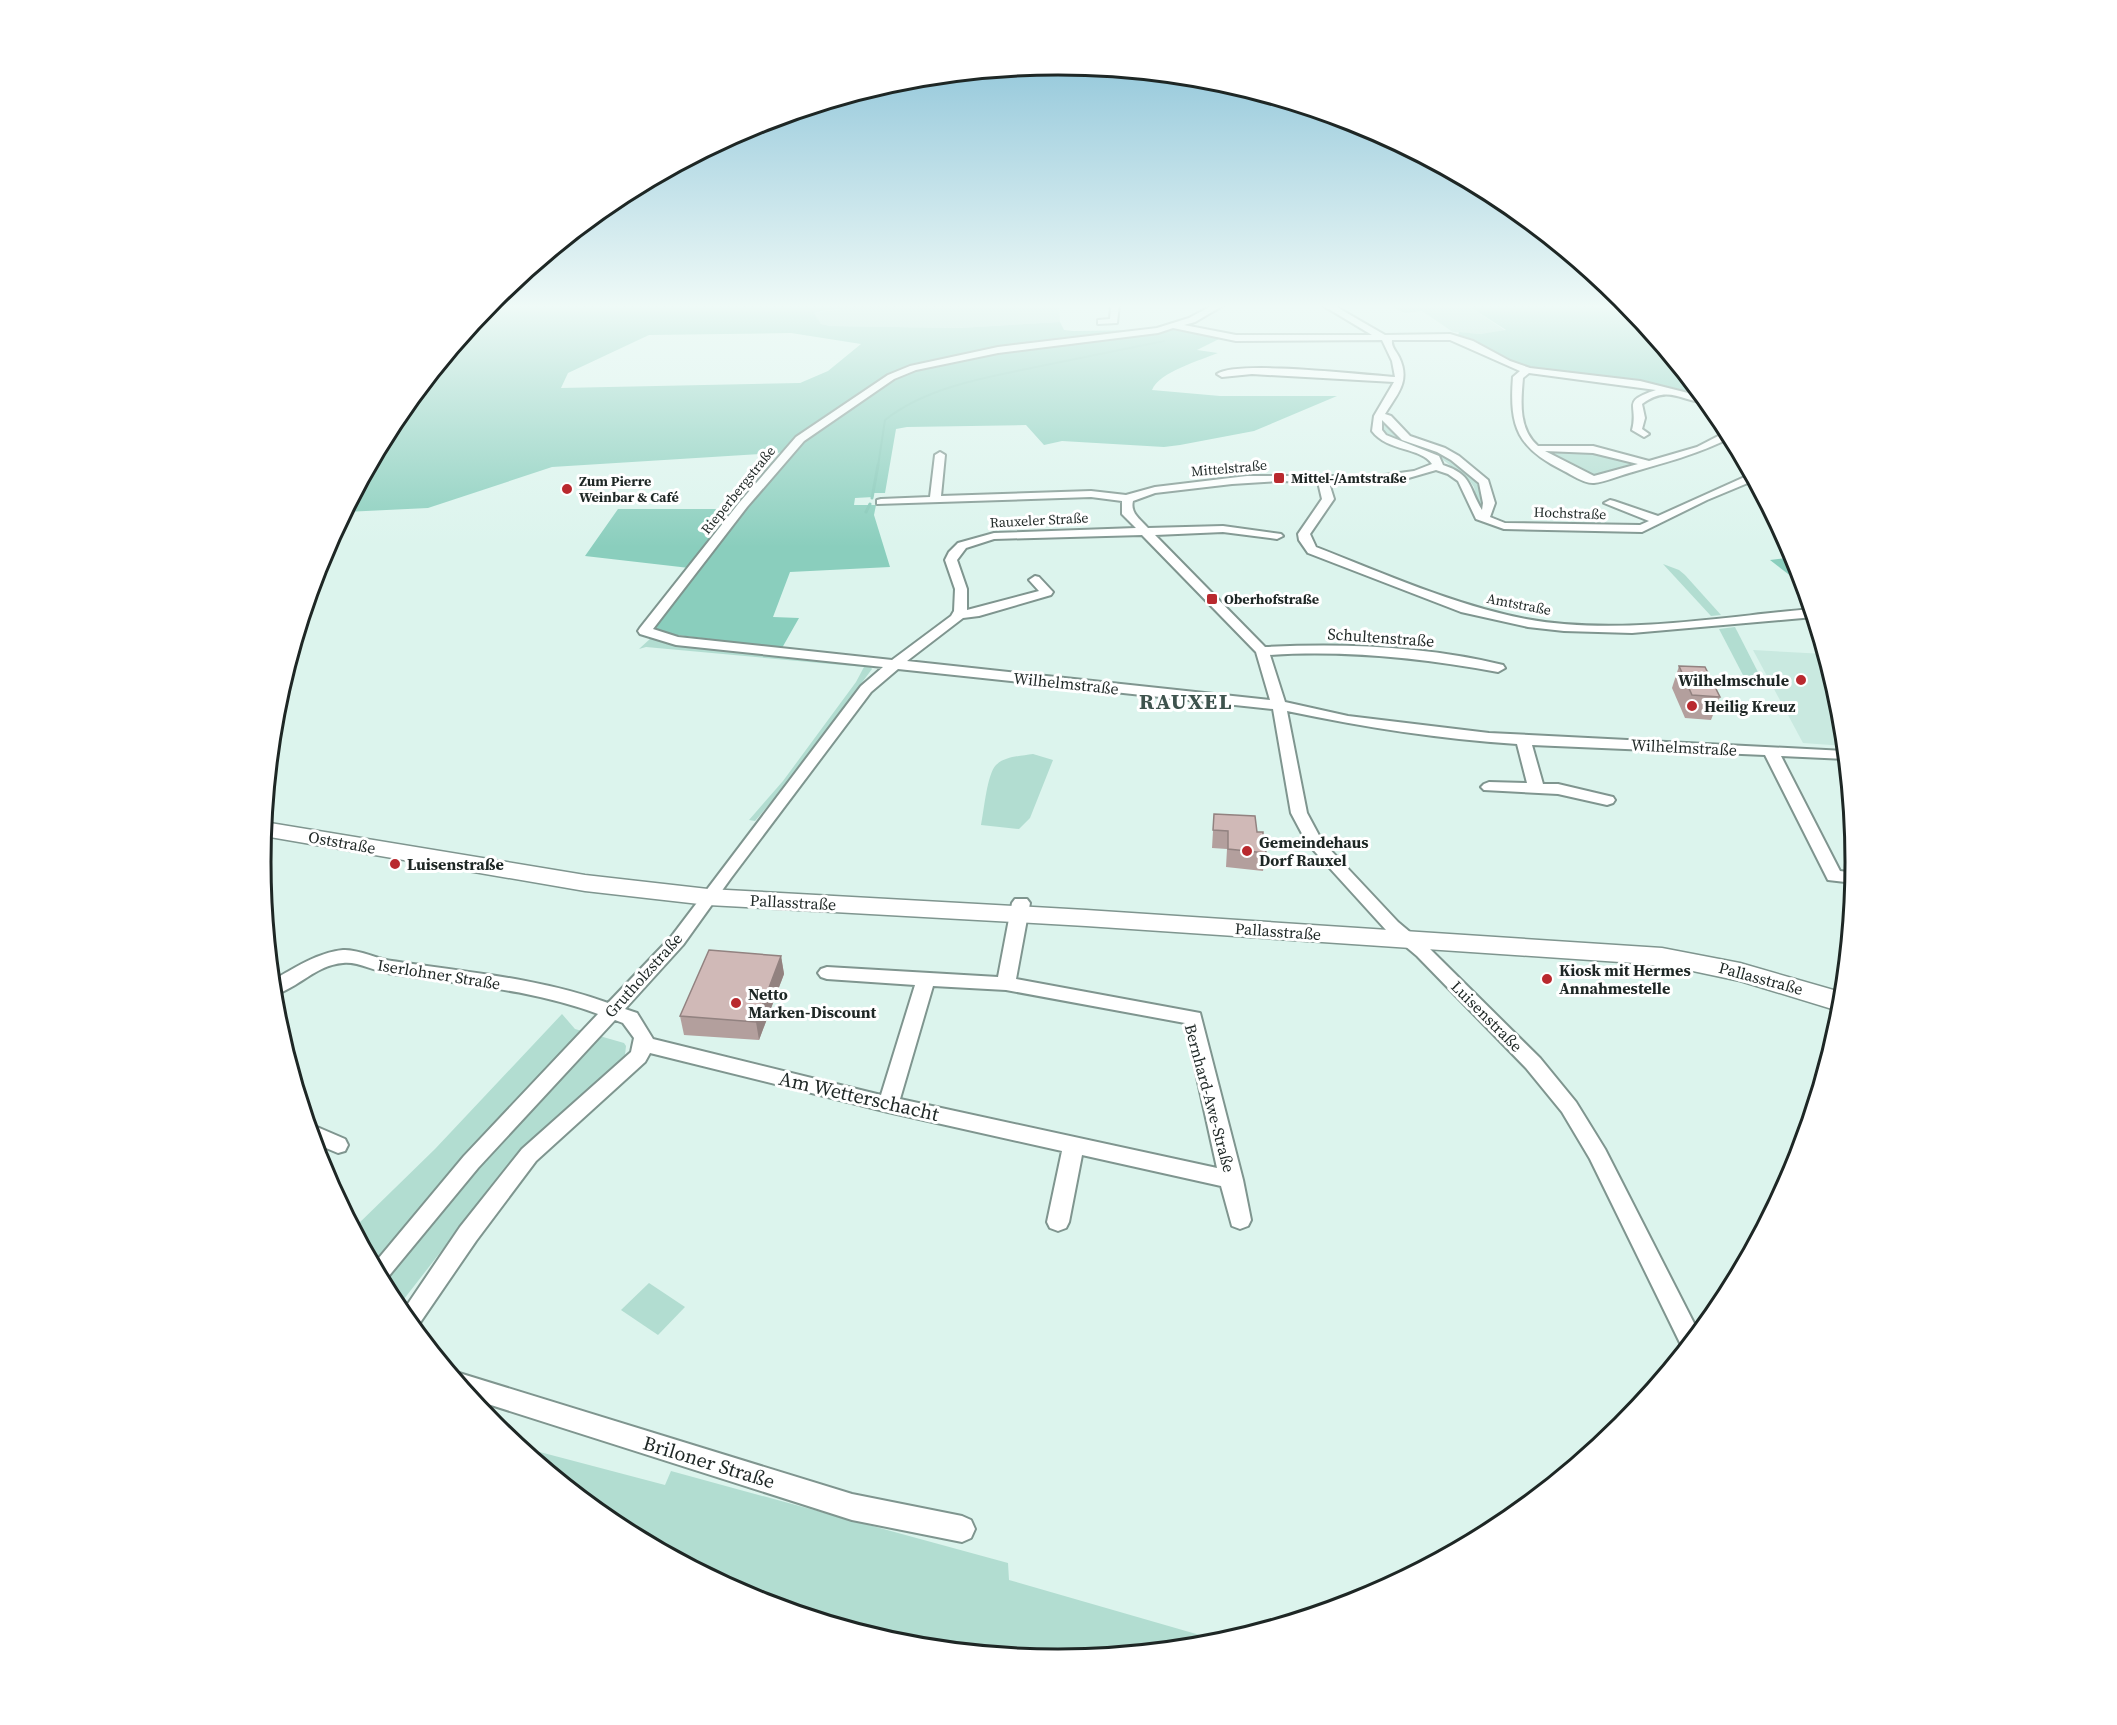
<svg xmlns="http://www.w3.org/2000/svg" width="2117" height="1725" viewBox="0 0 2117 1725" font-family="'Source Serif 4',serif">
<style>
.built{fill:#c9e9e0}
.green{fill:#b2ddd1}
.forest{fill:#8acebd;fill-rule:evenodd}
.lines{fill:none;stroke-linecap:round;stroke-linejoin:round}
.stream-far1{stroke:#83c7b6;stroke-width:2}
.stream{stroke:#83c7b6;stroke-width:3}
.street-casing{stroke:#7f958f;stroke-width:4}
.secondary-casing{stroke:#7f958f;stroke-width:3}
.street{fill:#fff;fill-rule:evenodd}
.secondary{fill:#fff;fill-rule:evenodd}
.wall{fill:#b39f9d}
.shaded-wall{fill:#928280}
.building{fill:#d0b9b7;stroke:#928280;stroke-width:1.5}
.poi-dot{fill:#b9292e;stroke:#fff;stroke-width:2}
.labels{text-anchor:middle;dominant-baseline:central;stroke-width:6;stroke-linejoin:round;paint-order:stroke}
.far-street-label{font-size:14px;fill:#1e2725;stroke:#fff}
.far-poi-label{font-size:14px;font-weight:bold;fill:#1e2725;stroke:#fff;text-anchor:start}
.street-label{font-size:16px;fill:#1e2725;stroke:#fff}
.poi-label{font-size:16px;font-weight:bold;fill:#1e2725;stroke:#fff;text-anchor:start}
.near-street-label{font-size:20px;fill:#1e2725;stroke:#fff}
.district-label{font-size:22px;font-weight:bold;letter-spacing:1.5px;fill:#3e534d;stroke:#fff}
.rim{fill:none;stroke:#1e2725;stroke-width:3}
</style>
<rect width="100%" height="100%" fill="#dcf4ed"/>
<polygon class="built" points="1753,650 1825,654 1841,707 1845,746 1803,743"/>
<g class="green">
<polygon points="1059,305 1060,322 959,328 830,326 821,324 813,313 842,309"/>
<polygon points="1387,305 1467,305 1506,331 1480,334 1453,332 1422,311 1405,313"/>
<polygon points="1382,419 1398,435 1438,450 1480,482 1485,513 1479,511 1474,487 1470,481 1437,455 1387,438 1380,428"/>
<polygon points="1586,449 1642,463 1592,475 1544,452"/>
<polygon points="1663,564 1679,570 1685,575 1721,615 1711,616"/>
<polygon points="1735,627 1761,678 1744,677 1719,629"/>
<polygon points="651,638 869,664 872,669 794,775 755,821 749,820 783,781 856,682 864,667 646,647 639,649"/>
<path d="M1033,754L1053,760L1030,818L1019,829L981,825C984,811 987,774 996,765C1005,756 1021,756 1033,754Z"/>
<polygon points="562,1014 575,1029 624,1043 626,1046 625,1055 615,1067 533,1138 502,1173 397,1308 354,1228 435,1149"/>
<polygon points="649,1283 685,1307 658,1335 621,1310"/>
<polygon points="517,1446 665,1485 671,1471 1008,1563 1009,1580 1224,1642 1214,1645 1059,1660 902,1645 753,1600 615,1526"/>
</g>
<g class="forest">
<path d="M488,305H1050L842,309L826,310L814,313L821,324L830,326L959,328L1060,322L1064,330L1073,331L1142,330L1156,327L1207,335L1219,339L1197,350L1218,353C1201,360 1159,372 1152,390L1220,396H1337L1254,431L1180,445L1164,447L1062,441L1044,445L1026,425L907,427L896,429L885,493H874L873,497L855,498L854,505H876L874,515L890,567L790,572L773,617L799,618L782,648L669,634L654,629L698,569L585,556L618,509H746L790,452L552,467L428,508L345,512L395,419ZM791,333L861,344L828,371L800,383L561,388L568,373L649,335Z"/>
<polygon points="1467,305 1588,305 1637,315 1704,397 1648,383 1532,368 1505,359 1458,336 1459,332 1480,334 1506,330"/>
<polygon points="1796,557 1805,587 1770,560"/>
</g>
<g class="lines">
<path class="stream-far1" d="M878,466L885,420C928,386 989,377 1041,366C1082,358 1123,349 1164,341"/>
<g class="stream">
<polyline points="872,498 878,465"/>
<polyline points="866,512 870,504"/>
</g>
<defs>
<g id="street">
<polygon points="1111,305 1119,305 1117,323 1098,324 1098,320 1110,319"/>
<path d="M1213,305H1224L1195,322L1184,325L1236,335H1372L1322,305H1333L1385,335L1450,334L1473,341L1510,361L1530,368L1640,381L1704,397L1709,403C1681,402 1669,384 1642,404L1645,418L1642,429L1649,434L1644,437L1632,430C1639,404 1620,402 1656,390L1529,373L1523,378C1521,401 1518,429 1538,446H1593L1649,461L1697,447L1726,432L1729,431L1732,437C1698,454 1664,463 1629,473C1618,476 1605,482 1594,483C1585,484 1572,475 1564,471C1518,448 1509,428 1513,377L1520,371L1450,340H1392C1391,347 1396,351 1399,357C1411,382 1397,394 1385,414L1391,416L1410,436L1445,448L1459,456L1488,480L1495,503L1490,517L1505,523L1640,525L1649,521L1604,503L1610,500L1614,501L1658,516L1749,475L1751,474L1755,480L1707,500L1642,532L1504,529L1476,519L1458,481L1448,474L1436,470L1398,481L1329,483L1334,499L1310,534L1316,547C1385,574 1454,605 1526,619C1617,636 1720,617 1812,609L1814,617L1632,633L1564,631L1528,627L1461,612L1308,553L1299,540L1298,534L1322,499L1318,482L1278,481L1232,484L1155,493L1133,501C1130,513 1140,519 1148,528L1223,526L1281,534L1283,536L1277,539L1223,532L1155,535L1265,647C1344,643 1426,646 1503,665L1505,668L1498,672C1422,658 1347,650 1270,655L1285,702L1348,716L1489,733L1845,751L1846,759L1781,756L1840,871L1856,873L1854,883L1828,880L1765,755L1532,745L1543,784H1558L1613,797L1615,800L1613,803L1607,805L1558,794L1484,790L1481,787L1484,784L1489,782L1527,783L1517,744C1439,739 1363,727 1287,711L1307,813L1322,841L1398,922L1429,948L1540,1058L1576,1102L1605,1149L1699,1333L1684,1351L1590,1159L1562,1112L1526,1068L1417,956L1386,930L1307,843L1291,813L1273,709L898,669L871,692L731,878L683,945L625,1009L637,1013L653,1039L881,1095L915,985L827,979L821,977L818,973L821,969L827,967L998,977L1012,903L1015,899H1027L1030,903L1016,979L1200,1013L1243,1180L1251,1220L1248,1226L1240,1229L1232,1226L1221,1186L1082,1155L1069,1222L1066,1228L1058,1231L1050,1228L1047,1222L1062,1151L888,1112L650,1053L645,1062L536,1161L476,1241L415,1330L401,1314L460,1227L522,1149L631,1052L634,1038L623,1023L615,1020L478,1168L383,1283L373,1265L464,1156L598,1014C531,989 458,984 388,973C374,971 357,961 343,963C316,965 298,988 274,995L272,981C292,969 319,952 343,950C358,949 377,959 392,961C465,972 539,978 608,1003L671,937L861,686L883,667L676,645L640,634L638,631L640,628L739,503L796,437L888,375L910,366L998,347L1157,328L1189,318ZM1173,328L1236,341L1382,340L1392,361L1395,377C1364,375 1237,360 1217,374L1222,377L1252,374L1394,382L1374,416L1372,431C1388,452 1421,447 1432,464L1414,471L1378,476H1247L1155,487L1126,495L1091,491L941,496L945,455L940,452L935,455L930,497L881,499L877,500V504L1091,497L1122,501V514L1136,528L994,533L958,543L949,552L945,560L955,589L954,611L951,616L892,660L678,637L653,629L747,507L804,441L894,379L916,370L998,353L1158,333ZM1382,420L1402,440L1437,452L1451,460L1479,483L1483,503L1482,510C1468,487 1473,475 1443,465L1439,456L1386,435L1382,430ZM1545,451L1593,453L1638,464L1594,476ZM1142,535L1256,652L1270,700L907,661L963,618L979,616L1051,595L1053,592L1039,577L1035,576L1029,580L1039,591L967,610V589L957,560L966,548L994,539ZM933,986L1006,990L1185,1023L1217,1168L900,1099Z"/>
<polygon points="310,1124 345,1139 348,1145 345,1151 338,1153 314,1143 308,1125"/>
<polygon points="459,1373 852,1494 962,1516 971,1520 975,1529 971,1538 962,1542 852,1520 472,1399 452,1375"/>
</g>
<polygon id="secondary" points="264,822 585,875 708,889 1086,910 1662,948 1740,963 1844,993 1842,1012 1740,981 1688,970 1635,963 1086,926 708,905 585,891 264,836"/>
</defs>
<use href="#street" class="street-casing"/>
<use href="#secondary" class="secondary-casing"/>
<use href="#street" class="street"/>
<use href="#secondary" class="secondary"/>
</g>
<g class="wall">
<polygon points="1679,666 1720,697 1711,720 1685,718 1672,688"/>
<polygon points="1214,814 1257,832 1266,853 1263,871 1226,867 1227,849 1212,848"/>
<polygon points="781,956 784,974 759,1040 684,1035 680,1016"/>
</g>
<polygon class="shaded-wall" points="781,956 784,974 759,1040 756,1022"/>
<g class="building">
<polygon points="1679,666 1705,667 1720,697 1692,695"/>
<polygon points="1214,814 1255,816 1257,832 1263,832 1263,839 1265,841 1266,853 1228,849 1228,831 1213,830"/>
<polygon points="709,950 781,956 756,1022 680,1016"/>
</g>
<linearGradient id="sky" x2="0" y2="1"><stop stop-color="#7fbcd4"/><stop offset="0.56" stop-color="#effaf7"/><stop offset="1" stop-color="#effaf7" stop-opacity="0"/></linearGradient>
<rect width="2117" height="547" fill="url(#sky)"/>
<g class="poi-dot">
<rect x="1273" y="472" width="12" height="12" rx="3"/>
<circle cx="567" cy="489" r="6"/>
<rect x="1206" y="593" width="12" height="12" rx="3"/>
<circle cx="1801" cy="680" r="6"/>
<circle cx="1692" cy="706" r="6"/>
<circle cx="1247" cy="851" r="6"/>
<circle cx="395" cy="864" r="6"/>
<circle cx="1547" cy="979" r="6"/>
<circle cx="736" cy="1003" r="6"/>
</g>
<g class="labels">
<g class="far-street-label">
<text transform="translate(1229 468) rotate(-5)">Mittelstraße</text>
<text transform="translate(738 490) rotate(-51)">Rieperbergstraße</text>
<text transform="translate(1570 513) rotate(2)">Hochstraße</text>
<text transform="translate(1039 520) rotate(-3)">Rauxeler Straße</text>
<text transform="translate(1519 604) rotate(11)">Amtstraße</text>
</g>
<g class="far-poi-label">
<text x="1291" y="478">Mittel-/Amtstraße</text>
<text x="579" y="481">Zum Pierre<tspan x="579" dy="16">Weinbar &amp; Café</tspan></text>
<text x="1224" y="599">Oberhofstraße</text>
</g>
<g class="street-label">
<text transform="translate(1381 637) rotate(4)">Schultenstraße</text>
<text transform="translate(1066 683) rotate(6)">Wilhelmstraße</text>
<text transform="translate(1684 747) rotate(3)">Wilhelmstraße</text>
<text transform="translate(342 842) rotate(10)">Oststraße</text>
<text transform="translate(793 902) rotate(3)">Pallasstraße</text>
<text transform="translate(1278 931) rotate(4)">Pallasstraße</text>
<text transform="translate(439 974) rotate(9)">Iserlohner Straße</text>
<text transform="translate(643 975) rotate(-48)">Grutholzstraße</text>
<text transform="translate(1761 978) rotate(15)">Pallasstraße</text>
<text transform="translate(1487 1016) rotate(45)">Luisenstraße</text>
<text transform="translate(1210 1098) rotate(75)">Bernhard-Awe-Straße</text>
</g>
<g class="poi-label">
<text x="1789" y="680" text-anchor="end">Wilhelmschule</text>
<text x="1704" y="706">Heilig Kreuz</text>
<text x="1259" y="842">Gemeindehaus<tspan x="1259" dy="18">Dorf Rauxel</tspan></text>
<text x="407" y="864">Luisenstraße</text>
<text x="1559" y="970">Kiosk mit Hermes<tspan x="1559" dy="18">Annahmestelle</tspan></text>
<text x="748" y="994">Netto<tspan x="748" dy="18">Marken-Discount</tspan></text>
</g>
<g class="near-street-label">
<text transform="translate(859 1096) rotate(13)">Am Wetterschacht</text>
<text transform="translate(709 1462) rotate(17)">Briloner Straße</text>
</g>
<g class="district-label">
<text x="1186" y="701">RAUXEL</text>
</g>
</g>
<path d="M0 0H2117V1725H0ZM271 862a787 787 0 1 1 1574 0a787 787 0 1 1-1574 0Z" fill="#fff" fill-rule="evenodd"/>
<path class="rim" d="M271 862a787 787 0 1 1 1574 0a787 787 0 1 1-1574 0Z"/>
</svg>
